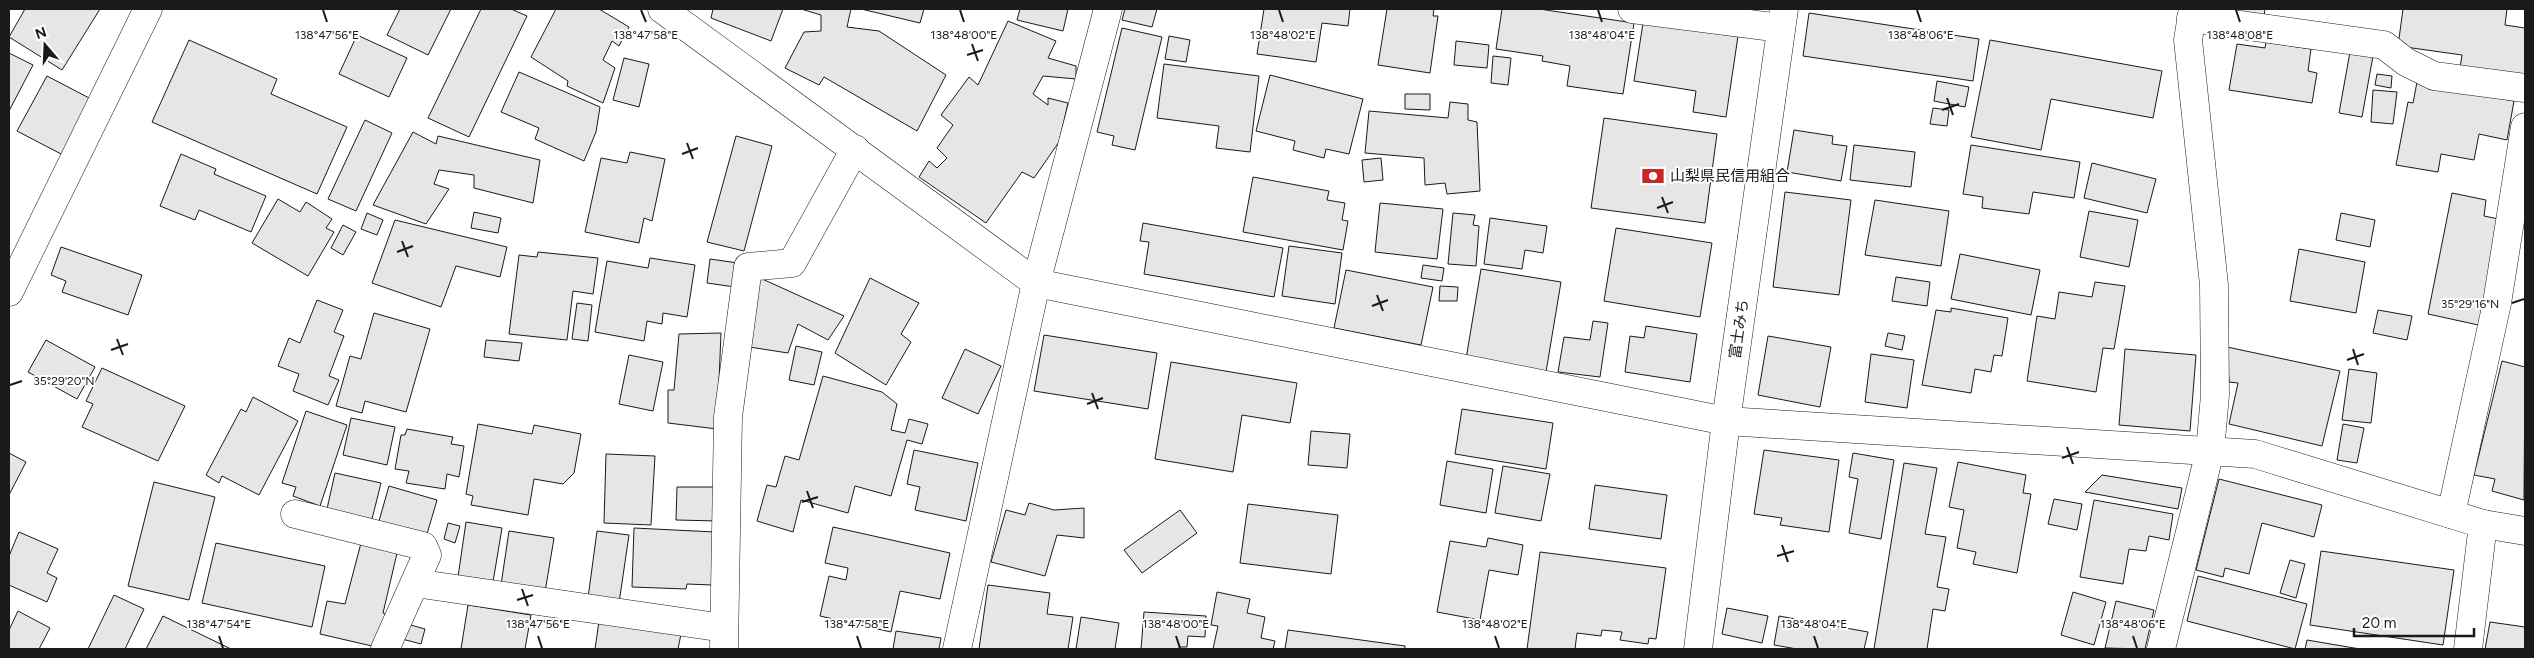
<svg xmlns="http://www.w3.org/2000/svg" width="2534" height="658" viewBox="0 0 2534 658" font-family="Figtree,'Noto Sans JP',sans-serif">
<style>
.building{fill:#e6e6e6;stroke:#1a1a1a}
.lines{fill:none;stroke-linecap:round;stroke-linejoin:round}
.minor-casing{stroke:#1a1a1a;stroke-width:29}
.tertiary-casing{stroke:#1a1a1a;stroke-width:29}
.trunk-casing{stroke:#1a1a1a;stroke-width:29}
.minor{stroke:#fff;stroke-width:28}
.tertiary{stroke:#fff;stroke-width:28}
.trunk{stroke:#fff;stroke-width:28}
.ticks{fill:none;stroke:#1a1a1a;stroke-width:2}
.labels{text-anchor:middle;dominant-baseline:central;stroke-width:4;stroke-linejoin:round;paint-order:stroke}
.poi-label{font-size:15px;fill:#1a1a1a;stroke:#fff;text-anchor:start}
.street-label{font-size:15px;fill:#1a1a1a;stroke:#fff}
.ticks-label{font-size:12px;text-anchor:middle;fill:#1a1a1a;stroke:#fff;stroke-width:4;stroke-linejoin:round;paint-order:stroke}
</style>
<rect width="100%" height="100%" fill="#fff"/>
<g class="building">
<polygon points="25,9 100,9 62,70 9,37"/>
<polygon points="400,9 451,9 428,55 387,35"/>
<polygon points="481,9 511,9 527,16 469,137 428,118"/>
<polygon points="556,9 599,9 629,27 619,46 612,41 603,60 615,68 603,103 567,86 568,81 531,57"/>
<polygon points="713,9 783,9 771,41 711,18"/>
<polygon points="801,9 851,9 847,27 879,31 946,75 917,131 824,77 819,85 785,68 804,32 821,31 821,15"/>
<polygon points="861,9 924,9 920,23"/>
<polygon points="1020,9 1068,9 1063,31 1017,20"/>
<polygon points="1125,9 1157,9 1152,27 1122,20"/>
<polygon points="1264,9 1350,9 1348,26 1322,23 1316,62 1257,54"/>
<polygon points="1387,9 1434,9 1433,16 1438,16 1430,73 1378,65"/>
<polygon points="1502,9 1539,9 1634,23 1623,94 1567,86 1570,66 1542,61 1543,56 1496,49"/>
<polygon points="2204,9 2265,9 2264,16"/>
<polygon points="2403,9 2507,9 2505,25 2525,28 2525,77 2460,68 2462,55 2398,46"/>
<polygon points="1809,13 1979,39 1973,81 1803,56"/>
<polygon points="1008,21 1056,41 1048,58 1076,66 1076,79 1043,76 1033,94 1048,105 1048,98 1068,103 1059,142 1034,178 1022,172 986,223 919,177 929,161 937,168 947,158 937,148 953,125 941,115 969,77 978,85"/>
<polygon points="1643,23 1738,36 1726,117 1693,112 1696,91 1634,81"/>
<polygon points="1122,28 1162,37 1135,150 1112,145 1114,136 1097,132"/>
<polygon points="357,35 407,58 389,97 339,74"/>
<polygon points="1169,36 1190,40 1186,62 1165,59"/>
<polygon points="189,40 277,79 271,94 347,127 317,194 152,122"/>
<polygon points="1990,40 2162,71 2153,118 2051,99 2041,150 1971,137"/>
<polygon points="1456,41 1489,45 1487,68 1454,65"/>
<polygon points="2266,42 2311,49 2308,71 2317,73 2312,103 2229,90 2237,44 2265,48"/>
<polygon points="2350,52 2373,56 2362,117 2339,113"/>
<polygon points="9,53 33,65 9,111"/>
<polygon points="1493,56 1511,58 1508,85 1491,83"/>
<polygon points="624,58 649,64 639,107 613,100"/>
<polygon points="1164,64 1259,76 1250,152 1216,148 1219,126 1157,118"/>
<polygon points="519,72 600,107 596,132 584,161 535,139 539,128 501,112"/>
<polygon points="2377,74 2392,76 2391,88 2375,85"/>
<polygon points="1270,75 1363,99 1349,154 1326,149 1324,158 1293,150 1295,141 1256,131"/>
<polygon points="47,76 93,100 63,155 17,131"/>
<polygon points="1937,81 1969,87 1965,107 1934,101"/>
<polygon points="2417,82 2514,101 2507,140 2479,134 2474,160 2441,154 2438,172 2396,165 2408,102 2413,103"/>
<polygon points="2373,90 2397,92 2393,124 2371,122"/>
<polygon points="1405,94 1430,94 1430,110 1405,109"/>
<polygon points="1450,102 1468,104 1468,120 1477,122 1480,191 1447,194 1445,183 1425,185 1424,158 1365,153 1369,111 1448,118"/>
<polygon points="1933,108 1949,110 1947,126 1930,124"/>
<polygon points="1604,118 1717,134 1705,223 1591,208"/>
<polygon points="365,120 392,133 356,211 328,199"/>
<polygon points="1794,130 1833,136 1832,144 1847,146 1841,181 1787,172"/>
<polygon points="413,132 436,144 438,136 540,160 533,203 474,188 474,175 439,170 434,184 449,189 426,224 373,205"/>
<polygon points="736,136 772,146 744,251 707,242"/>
<polygon points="1854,145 1915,152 1911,187 1850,180"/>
<polygon points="1971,145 2080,162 2074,198 2033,192 2029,214 1982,208 1983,197 1963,194"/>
<polygon points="630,152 665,159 652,221 644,218 639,243 585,232 601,158 627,163"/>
<polygon points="181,154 216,169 214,174 266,196 251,232 199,210 195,220 160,206"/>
<polygon points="1381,158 1383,180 1364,182 1362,160"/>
<polygon points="2092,163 2156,179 2147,213 2084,198"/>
<polygon points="1253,177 1329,191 1327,200 1345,203 1342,220 1348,221 1343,250 1243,232"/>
<polygon points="1785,192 1851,200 1839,295 1773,287"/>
<polygon points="2452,193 2486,200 2484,216 2504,220 2483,326 2428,314"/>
<polygon points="278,199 300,212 306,202 332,219 326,228 334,232 308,276 252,243"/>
<polygon points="1875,200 1949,211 1941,266 1865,255"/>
<polygon points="1380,203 1443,209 1437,259 1375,252"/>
<polygon points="2089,211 2138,220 2129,267 2080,257"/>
<polygon points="474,212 501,218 498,233 471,228"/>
<polygon points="367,213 383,220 377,235 361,229"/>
<polygon points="1453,213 1475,215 1473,225 1479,226 1476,266 1448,264"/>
<polygon points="2341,213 2375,220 2370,247 2336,240"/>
<polygon points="1490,218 1547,226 1543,253 1525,250 1522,269 1484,264"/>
<polygon points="395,220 507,247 500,277 456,266 441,307 372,283"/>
<polygon points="1143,223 1283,248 1274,297 1144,274 1149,242 1140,241"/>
<polygon points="343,225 356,232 343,255 331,248"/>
<polygon points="1616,228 1712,243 1700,317 1604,301"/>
<polygon points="1289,246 1342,253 1335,304 1282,296"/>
<polygon points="61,247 142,275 128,315 62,292 66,281 51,275"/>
<polygon points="2299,249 2365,262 2356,313 2290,301"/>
<polygon points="538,252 598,258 593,294 573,291 567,340 509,334 519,255 537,257"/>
<polygon points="1960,254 2040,270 2031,315 1951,299"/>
<polygon points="650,258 695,265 687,317 663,313 662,324 647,321 644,341 595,332 607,261 648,268"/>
<polygon points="710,259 738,263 735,287 707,283"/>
<polygon points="1423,265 1444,268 1442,281 1421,278"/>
<polygon points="1481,269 1561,282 1546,372 1466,359"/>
<polygon points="1346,270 1433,287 1421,345 1334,328"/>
<polygon points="1896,277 1930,282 1927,306 1892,301"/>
<polygon points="760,278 844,316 828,340 798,324 788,353 743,346"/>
<polygon points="870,278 919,303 901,334 911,342 886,385 835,353"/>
<polygon points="2095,282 2125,286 2114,349 2103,348 2096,392 2027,381 2037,316 2055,319 2059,292 2092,297"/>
<polygon points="1440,286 1458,287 1457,301 1439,301"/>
<polygon points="317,300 343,310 334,332 344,336 329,376 339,380 328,405 293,391 299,374 278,366 289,338 300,343"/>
<polygon points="577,303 592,305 588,341 572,339"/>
<polygon points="1951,308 2008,318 2002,356 1994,355 1991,372 1975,369 1971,393 1922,385 1936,310 1951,312"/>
<polygon points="2378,310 2412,316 2407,340 2373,333"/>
<polygon points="374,313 430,329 406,412 365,401 362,413 336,406 350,356 361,359"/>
<polygon points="1593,321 1608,323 1600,377 1558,372 1564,337 1590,340"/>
<polygon points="1646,326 1697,334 1690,382 1625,372 1630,336 1644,338"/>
<polygon points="721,333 717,429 668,423 668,390 674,390 679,334"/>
<polygon points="1888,333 1905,336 1902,350 1885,346"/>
<polygon points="1044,335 1157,353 1148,409 1034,391"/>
<polygon points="1768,336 1831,347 1820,407 1758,395"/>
<polygon points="46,340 95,367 77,399 28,372"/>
<polygon points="486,340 522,343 519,361 484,357"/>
<polygon points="796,346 822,352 814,385 789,380"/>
<polygon points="2227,347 2340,371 2322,446 2229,424 2238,383 2229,382"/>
<polygon points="965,349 1001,366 978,414 942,398"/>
<polygon points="2125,349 2196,355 2190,431 2119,425"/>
<polygon points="1871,354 1914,360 1907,408 1865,402"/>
<polygon points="629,355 663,362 653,411 619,404"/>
<polygon points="2502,361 2525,367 2524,500 2492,491 2495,479 2474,475"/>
<polygon points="1171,362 1297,383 1290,423 1242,415 1233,472 1155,459"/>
<polygon points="102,368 185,406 158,461 82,427 93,404 86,401"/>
<polygon points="2349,369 2377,373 2371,423 2342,420"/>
<polygon points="823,376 882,392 897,404 891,430 905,433 909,419 928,424 922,444 907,440 891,496 855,486 848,513 801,500 793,532 757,521 767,485 776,487 785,456 799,460"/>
<polygon points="253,397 298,421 259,495 222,476 219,483 206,475 241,409 246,412"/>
<polygon points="1462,409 1553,423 1546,469 1455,454"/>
<polygon points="306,411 347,425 320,506 293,496 296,487 282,483"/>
<polygon points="351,418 395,427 387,465 343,455"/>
<polygon points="478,424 532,434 534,425 581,434 574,473 563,484 534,479 528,515 471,505 473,496 466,494"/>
<polygon points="2343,424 2364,428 2357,463 2337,460"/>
<polygon points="407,429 453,437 451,444 464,446 459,477 447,474 445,489 406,483 409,471 395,469 401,435 405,435"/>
<polygon points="1311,431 1350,434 1347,468 1308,465"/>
<polygon points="914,450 978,463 966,521 915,510 920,487 907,484"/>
<polygon points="1764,450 1839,460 1829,532 1780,525 1782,518 1754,514"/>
<polygon points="9,453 26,462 9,495"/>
<polygon points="1853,453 1894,460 1881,539 1849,533 1858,479 1849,477"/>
<polygon points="606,454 655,456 651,525 604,523"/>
<polygon points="1447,461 1493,469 1486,513 1440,505"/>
<polygon points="1958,462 2026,475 2023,493 2031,494 2017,573 1973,564 1976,552 1957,548 1964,510 1949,507"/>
<polygon points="1904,463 1937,468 1925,534 1946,537 1937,587 1949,589 1945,611 1933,609 1927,649 1874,649"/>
<polygon points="1503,466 1550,474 1541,521 1495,513"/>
<polygon points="335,473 381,483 372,519 327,509"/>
<polygon points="2102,475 2182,488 2178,509 2085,492"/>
<polygon points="2219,479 2322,505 2314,537 2262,523 2249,574 2225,568 2223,577 2196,570"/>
<polygon points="154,482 215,497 189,600 128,586"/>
<polygon points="1595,485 1667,495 1661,539 1589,529"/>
<polygon points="389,486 437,500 427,534 379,521"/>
<polygon points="677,487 718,487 718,521 676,520"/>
<polygon points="2054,499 2082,504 2077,530 2048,524"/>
<polygon points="2094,500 2173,514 2169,540 2149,536 2146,551 2129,549 2123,584 2080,577"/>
<polygon points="1029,503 1054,510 1084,508 1084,538 1057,535 1045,576 991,562 1006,510 1025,515"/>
<polygon points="1248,504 1338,515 1331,574 1240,563"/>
<polygon points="1180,510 1197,533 1142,573 1124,550"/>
<polygon points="466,522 502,528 493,582 458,577"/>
<polygon points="448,523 460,526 455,543 444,539"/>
<polygon points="833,527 950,553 940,599 900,591 891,632 820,616 829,576 846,580 848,568 825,563"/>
<polygon points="634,528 715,532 712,585 687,584 686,589 632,587"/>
<polygon points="509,531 554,538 545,592 501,585"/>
<polygon points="597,531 629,535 619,603 588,598"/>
<polygon points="19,532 58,549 47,573 57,578 47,602 9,585 9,556"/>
<polygon points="1488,538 1523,545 1518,575 1489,570 1480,620 1437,612 1450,541 1486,547"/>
<polygon points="216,543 325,566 312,627 202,603"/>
<polygon points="361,543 398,549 383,613 391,617 372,646 320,634 327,601 345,604"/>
<polygon points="2321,551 2454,570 2443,645 2310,625"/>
<polygon points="1540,552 1666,568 1656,639 1649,638 1648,644 1620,640 1622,632 1602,630 1601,636 1577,633 1575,649 1527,649"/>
<polygon points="2290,560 2305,564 2296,598 2280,593"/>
<polygon points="2198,576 2307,604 2295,649 2187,621"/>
<polygon points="988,585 1050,593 1047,614 1073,617 1068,649 979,649"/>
<polygon points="1217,592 1250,599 1247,613 1265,617 1261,638 1275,641 1273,649 1213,649 1218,626 1211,625"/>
<polygon points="2073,592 2106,602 2094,645 2061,635"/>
<polygon points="114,595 144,609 125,649 88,649"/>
<polygon points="2116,601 2154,610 2145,649 2105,648"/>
<polygon points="468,605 531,615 525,649 461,649"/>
<polygon points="1727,608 1768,616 1762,643 1722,634"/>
<polygon points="18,611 50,628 39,649 9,649 9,630"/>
<polygon points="1144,612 1206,616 1205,637 1188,636 1187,647 1179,647 1179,649 1141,649"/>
<polygon points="163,616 231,649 146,649"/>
<polygon points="1779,616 1868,632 1864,649 1797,649 1774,645"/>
<polygon points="1081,617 1119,623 1115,649 1076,649"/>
<polygon points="599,621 681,634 678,649 595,649"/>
<polygon points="2490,622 2525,627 2525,649 2485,649"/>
<polygon points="407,624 425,629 421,644 402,639"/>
<polygon points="1288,630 1405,646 1405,649 1285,649"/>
<polygon points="896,631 941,638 939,649 893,649"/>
<polygon points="2307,640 2360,649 2305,649"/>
</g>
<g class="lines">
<defs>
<g id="minor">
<polyline points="1632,9 1781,28"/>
<polyline points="2191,18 2384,45 2406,62 2434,76 2525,88"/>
<polyline points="9,292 148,9"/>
<polyline points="295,514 423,546 427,555 385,649"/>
<polyline points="2451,514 2497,303 2525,127"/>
<polyline points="415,583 724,628"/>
<polyline points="724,649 728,417 748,267 792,263 855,149"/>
<polyline points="957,649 1036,283 1108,9"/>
<polyline points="2161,649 2210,451 2215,395 2214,285 2188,40 2193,9"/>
<polyline points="2468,649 2483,524"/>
</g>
<polyline id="tertiary" points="662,9 1036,283 1726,421 2255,454 2483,524 2525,531"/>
<polyline id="trunk" points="1698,649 1726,421 1784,9"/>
</defs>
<use href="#minor" class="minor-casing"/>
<use href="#tertiary" class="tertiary-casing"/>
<use href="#trunk" class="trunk-casing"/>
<use href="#minor" class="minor"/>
<use href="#tertiary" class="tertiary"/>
<use href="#trunk" class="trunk"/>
</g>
<path class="ticks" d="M323,10L327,22M641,10L646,22M960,10L964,22M1279,10L1283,22M1598,10L1602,22M1917,10L1921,22M2236,10L2240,22M972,44L978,61M967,55L983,50M1947,98L1953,115M1942,110L1959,104M687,143L693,159M682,154L698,148M1662,197L1668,213M1657,208L1673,202M402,241L408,257M397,252L413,246M1377,295L1383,311M2512,303L2524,299M1372,306L1388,300M117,339L123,355M2353,349L2358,365M111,350L128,344M2347,360L2364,354M10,385L22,381M1092,393L1098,409M1087,404L1103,398M2067,447L2073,464M2062,458L2079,452M807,491L813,508M802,502L818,497M1782,545L1788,562M1777,556L1794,551M522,589L528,606M517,600L533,595M219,636L223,648M538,636L542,648M857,636L861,648M1176,636L1180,648M1495,636L1499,648M1814,636L1818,648M2133,636L2137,648"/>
<defs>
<symbol id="bank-bare" viewBox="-9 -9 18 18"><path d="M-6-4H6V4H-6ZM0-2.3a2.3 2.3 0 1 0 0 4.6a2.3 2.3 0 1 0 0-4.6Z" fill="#c62828" stroke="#fff" stroke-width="2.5" paint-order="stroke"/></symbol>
</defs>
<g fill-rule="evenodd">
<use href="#bank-bare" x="1637" y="160" width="32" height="32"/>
</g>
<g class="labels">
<g class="poi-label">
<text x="1670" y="176">山梨県民信用組合</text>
</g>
<g class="street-label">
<text transform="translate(1739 329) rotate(-82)">富士みち</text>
</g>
</g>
<g class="ticks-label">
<text x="646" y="39">138°47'58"E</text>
<text x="1283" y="39">138°48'02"E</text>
<text x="1921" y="39">138°48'06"E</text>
<text x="2240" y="39">138°48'08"E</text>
<text x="327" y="39">138°47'56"E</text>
<text x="964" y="39">138°48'00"E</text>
<text x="1602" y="39">138°48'04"E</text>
<text x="2470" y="308">35°29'16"N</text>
<text x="64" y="385">35°29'20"N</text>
<text x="219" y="628">138°47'54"E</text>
<text x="538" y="628">138°47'56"E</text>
<text x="857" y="628">138°47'58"E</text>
<text x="1176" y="628">138°48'00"E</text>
<text x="1495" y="628">138°48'02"E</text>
<text x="1814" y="628">138°48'04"E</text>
<text x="2133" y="628">138°48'06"E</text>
</g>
<rect width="2534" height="658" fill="none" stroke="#1a1a1a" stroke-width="20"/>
<g transform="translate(45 45) rotate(341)" stroke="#ffffff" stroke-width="4" paint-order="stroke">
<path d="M0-4L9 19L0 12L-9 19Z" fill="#1a1a1a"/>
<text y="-8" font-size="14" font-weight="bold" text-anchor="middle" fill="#1a1a1a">N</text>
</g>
<path d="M2354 628v8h120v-8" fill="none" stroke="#1a1a1a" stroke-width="2.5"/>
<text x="2362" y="628" font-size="15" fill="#1a1a1a" stroke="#ffffff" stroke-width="4" paint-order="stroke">20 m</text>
</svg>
